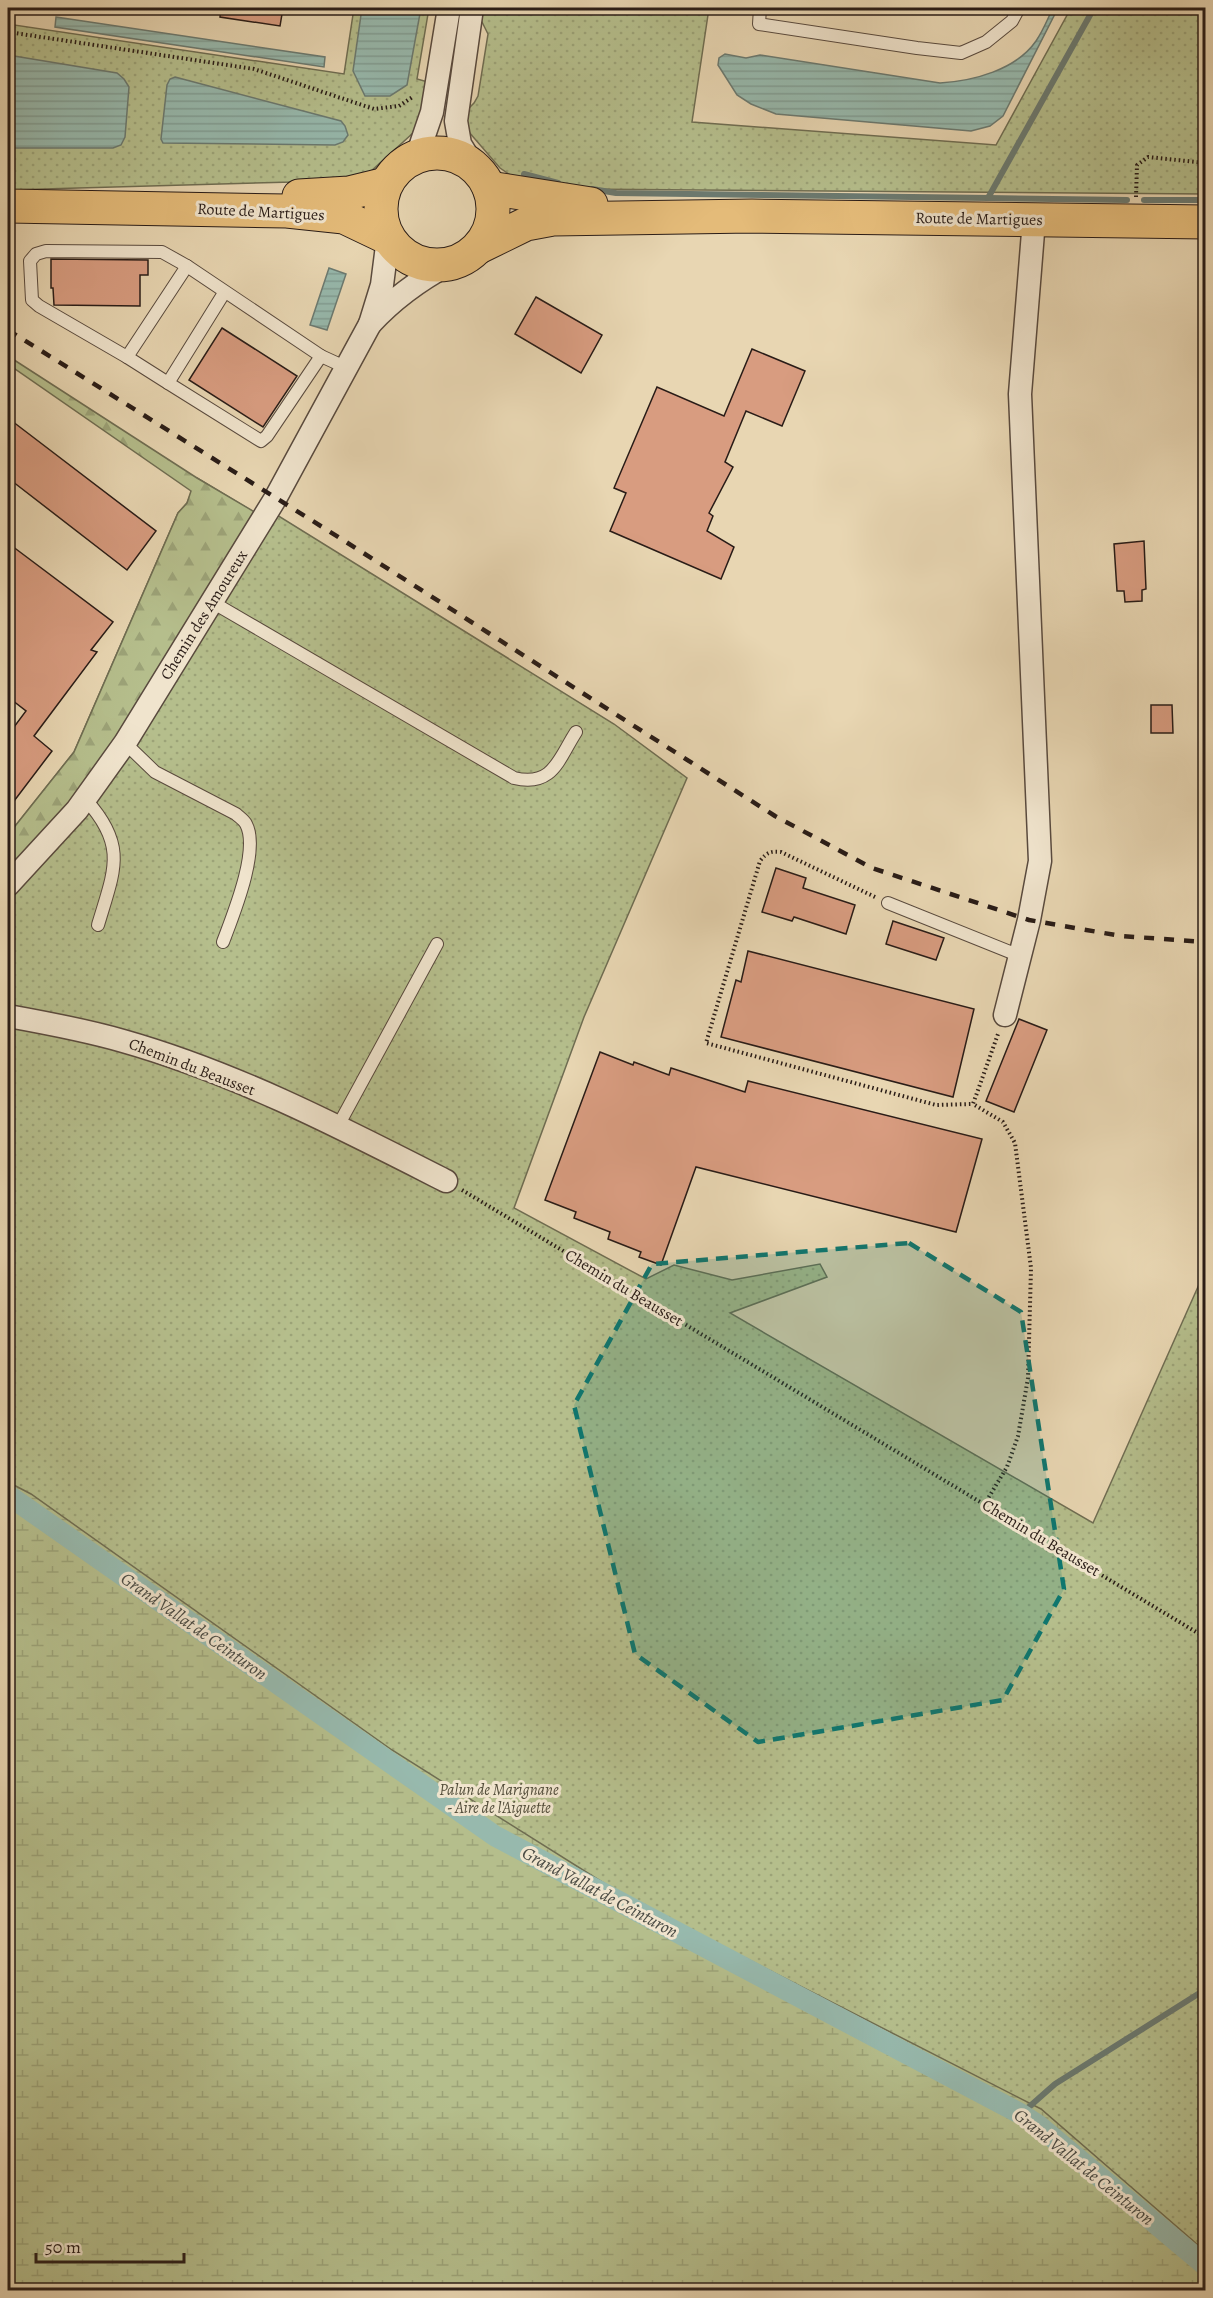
<svg xmlns="http://www.w3.org/2000/svg" width="1213" height="2298" viewBox="0 0 1213 2298" font-family="Alegreya,serif">
<style>
.grass{fill:url(#grass-dots);stroke:#6f6d52;stroke-width:1.5}
.forest{fill:url(#forest-firs);stroke:#6f6d52;stroke-width:1.5}
.wetland{fill:url(#wetland-marsh);stroke:#6f6d52;stroke-width:1.5}
.water{fill:url(#water-rules);stroke:#6b7a71;stroke-width:1.5}
.lines{fill:none;stroke-linecap:round;stroke-linejoin:round}
.stream{stroke:#6b7a71;stroke-width:6}
.canal{stroke:#97b9ad;stroke-width:21}
.building{fill:#d89c80;stroke:#291c17;stroke-width:1.5}
.service-casing{stroke:#594a3e;stroke-width:14}
.minor-casing{stroke:#594a3e;stroke-width:25}
.primary-casing{stroke:#291c17;stroke-width:35}
.path{stroke:#291c17;stroke-width:4;stroke-dasharray:1.5 3;stroke-linecap:butt}
.service{stroke:#f0e4cd;stroke-width:12}
.minor{stroke:#f0e4cd;stroke-width:22}
.primary{stroke:#e4bb79;stroke-width:33}
.rail{stroke:#291c17;stroke-width:4.5;stroke-dasharray:10 10;stroke-linecap:butt}
.marked{fill:#0f766e;fill-opacity:0.2;stroke:#0f766e;stroke-width:4.5;stroke-dasharray:12 8;stroke-linejoin:round}
.labels{text-anchor:middle;dominant-baseline:central;stroke-width:6;stroke-linejoin:round;paint-order:stroke}
.street-label{font-size:16px;fill:#291c17;stroke:#f0e4cd}
.park-label{font-size:16px;font-style:italic;fill:#534d3a;stroke:#f0e4cd}
.water-label{font-size:18px;font-style:italic;fill:#4a4b44;stroke:#f0e4cd}
</style>
<defs>
<pattern id="grass-dots" width="8" height="8" patternUnits="userSpaceOnUse" patternTransform="scale(1.5)"><rect width="8" height="8" fill="#b5be8c"/><path d="M2 2h.1M6 6h.1" fill="none" stroke="#9ca378" stroke-width="1.8" stroke-linecap="round"/></pattern>
<pattern id="forest-firs" width="22" height="20" patternUnits="userSpaceOnUse" patternTransform="scale(1.5)"><rect width="22" height="20" fill="#b5be8c"/><path d="M5 1l3.5 6h-7zM16 11l3.5 6h-7z" fill="#9ca378"/></pattern>
<pattern id="wetland-marsh" width="20" height="14" patternUnits="userSpaceOnUse" patternTransform="scale(1.5)"><rect width="20" height="14" fill="#b5be8c"/><path d="M1 5h8M5 5V1M11 12h8M15 12V8" fill="none" stroke="#9ca378"/></pattern>
<pattern id="water-rules" width="6" height="5" patternUnits="userSpaceOnUse" patternTransform="scale(1.5)"><rect width="6" height="5" fill="#97b9ad"/><path d="M0 2.5h6" fill="none" stroke="#829e94"/></pattern>
</defs>
<rect width="100%" height="100%" fill="#e8d6b2"/>
<filter id="stains"><feTurbulence type="fractalNoise" baseFrequency=".00333" numOctaves="4"/><feColorMatrix values="0 0 0 0 .2 0 0 0 0 .09 0 0 0 0 .02 0 0 0 .5 -.17"/></filter>
<radialGradient id="worn" r=".72"><stop offset=".6" stop-color="#630" stop-opacity="0"/><stop offset="1" stop-color="#630" stop-opacity=".3"/></radialGradient>
<g class="grass">
<polygon points="354,8 429,8 417,79 428,82 420,120 413,133 370,172 356,178 293,182 8,190 8,24 344,74"/>
<polygon points="483,8 709,8 692,122 996,145 1071,8 1205,8 1205,194 574,189 522,183 500,168 468,131 465,112 474,103 478,96 488,34 481,20"/>
<polygon points="197,478 257,514 277,515 614,724 687,778 584,1017 514,1208 646,1279 674,1265 732,1280 820,1264 827,1277 730,1313 1093,1523 1205,1271 1205,2290 8,2290 8,835 74,752 178,513 187,503"/>
</g>
<polygon class="forest" points="8,356 197,478 258,514 98,774 8,871 8,835 74,752 178,513 187,503 191,491 8,364"/>
<polygon class="wetland" points="8,1482 31,1494 392,1750 626,1897 1041,2109 1205,2251 1205,2290 8,2290"/>
<g class="water">
<polygon points="362,8 421,8 407,85 390,96 365,96 353,71"/>
<path d="M1053,8H1058L1003,116L990,126L971,131L776,114L751,104L737,95L718,65L719,58L725,54L746,58L760,55L940,83C973,81 1016,70 1036,41C1043,31 1048,18 1053,8Z"/>
<polygon points="56,17 325,57 324,67 55,27"/>
<polygon points="8,55 117,73 124,79 129,87 125,137 121,145 113,148 8,148"/>
<polygon points="175,77 341,121 345,126 348,135 343,142 335,145 163,143 161,139 167,85 170,79"/>
<polygon points="329,268 346,274 327,330 310,325"/>
</g>
<g class="lines">
<g class="stream">
<polyline points="524,174 558,183"/>
<polyline points="592,189 616,193 988,198 1094,8"/>
<polyline points="988,198 1127,200"/>
<polyline points="1144,200 1206,200"/>
<polyline points="1021,2114 1055,2084 1206,1989"/>
</g>
<polyline class="canal" points="8,1495 495,1836 1021,2114 1038,2125 1206,2266"/>
</g>
<g class="building">
<polygon points="221,8 283,8 280,26 220,17"/>
<polygon points="51,259 148,260 148,275 140,275 140,306 54,305 53,288 51,288"/>
<polygon points="536,297 602,335 581,373 515,334"/>
<polygon points="222,328 297,376 263,427 189,380"/>
<polygon points="752,349 805,371 782,426 746,411 725,462 733,467 709,513 713,516 707,531 734,547 721,579 610,531 626,493 614,488 657,387 724,416"/>
<polygon points="8,418 156,531 127,570 8,478"/>
<polygon points="1144,541 1146,589 1142,590 1142,601 1125,602 1124,591 1117,591 1114,544"/>
<polygon points="8,543 113,622 91,650 97,652 34,736 52,751 8,809 8,735 26,711 8,697"/>
<polygon points="1151,705 1172,705 1173,733 1151,733"/>
<polygon points="776,868 806,878 803,888 855,905 846,934 794,917 792,921 762,912"/>
<polygon points="893,921 944,938 936,960 886,944"/>
<polygon points="748,951 974,1009 953,1097 721,1037 736,980 741,982"/>
<polygon points="1019,1019 1047,1030 1014,1112 986,1101"/>
<polygon points="600,1052 633,1065 634,1062 669,1075 671,1068 745,1092 748,1081 982,1139 956,1232 696,1167 661,1265 639,1257 641,1252 608,1239 610,1232 574,1218 576,1212 545,1200"/>
</g>
<g class="lines">
<defs>
<g id="service">
<polyline points="760,8 759,24 917,48 961,53 986,42 1012,21 1019,8"/>
<polyline points="187,266 127,357 168,383 224,293"/>
<polyline points="127,357 39,306 32,300 30,261 36,254 46,251 162,252 187,266 321,356 345,367"/>
<polyline points="168,383 261,441 267,436 321,356"/>
<path d="M212,602L514,778C553,787 558,760 576,732"/>
<path d="M125,743L155,772L236,814C239,817 244,820 246,824C260,850 233,915 223,942"/>
<path d="M86,800C128,846 114,871 98,925"/>
<polyline points="888,903 1020,956"/>
<polyline points="338,1126 437,944"/>
</g>
<g id="minor">
<polyline points="472,8 456,121 460,144 473,165"/>
<polyline points="417,156 432,112 449,8"/>
<path d="M388,238L382,285L370,324C394,298 419,280 449,264"/>
<polyline points="8,885 77,810 125,743 275,499 370,324"/>
<polyline points="1005,1015 1029,920 1040,861 1020,394 1034,220"/>
<path d="M8,1016C47,1023 85,1030 123,1041C236,1073 342,1128 446,1181"/>
</g>
<g id="primary">
<circle cx="437" cy="209" r="56"/>
<polyline points="489,188 591,204"/>
<polyline points="299,196 349,193 386,184"/>
<polyline points="8,206 287,211 344,217 388,238"/>
<polyline points="479,247 526,224 553,219 752,216 1206,222"/>
</g>
</defs>
<use href="#service" class="service-casing"/>
<use href="#minor" class="minor-casing"/>
<use href="#primary" class="primary-casing"/>
<g class="path">
<polyline points="8,32 254,69 374,109 399,106 414,96"/>
<polyline points="1136,197 1137,165 1148,157 1206,163"/>
<path d="M875,897L781,852C771,851 767,852 760,861L706,1043L936,1105L973,1104"/>
<polyline points="462,1190 1206,1638"/>
<polyline points="984,1505 1007,1467 1018,1436 1028,1378 1031,1268 1015,1143 1003,1122 973,1104 998,1034"/>
</g>
<use href="#service" class="service"/>
<use href="#minor" class="minor"/>
<use href="#primary" class="primary"/>
<polyline class="rail" points="8,330 343,540 775,816 872,868 1029,920 1121,936 1206,942"/>
</g>
<path class="marked" d="M909,1243L1021,1312L1064,1589L1003,1700L758,1742L635,1654L574,1405L652,1264Z"/>
<g class="labels">
<g class="street-label">
<text transform="translate(261 212) rotate(3)">Route de Martigues</text>
<text transform="translate(979 219) rotate(1)">Route de Martigues</text>
<text transform="translate(204 615) rotate(-58)">Chemin des Amoureux</text>
<text transform="translate(192 1067) rotate(21)">Chemin du Beausset</text>
<text transform="translate(624 1288) rotate(31)">Chemin du Beausset</text>
<text transform="translate(1041 1538) rotate(31)">Chemin du Beausset</text>
</g>
<g class="park-label">
<text x="499" y="1790">Palun de Marignane<tspan x="499" dy="18">- Aire de l'Aiguette</tspan></text>
</g>
<g class="water-label">
<text transform="translate(194 1626) rotate(35)">Grand Vallat de Ceinturon</text>
<text transform="translate(600 1892) rotate(28)">Grand Vallat de Ceinturon</text>
<text transform="translate(1084 2167) rotate(39)">Grand Vallat de Ceinturon</text>
</g>
</g>
<rect width="1213" height="2298" fill="none" stroke="#e8d6b2" stroke-width="30"/>
<rect x="9" y="9" width="1195" height="2280" fill="none" stroke="#291c17" stroke-width="3"/>
<rect x="15" y="15" width="1183" height="2268" fill="none" stroke="#291c17" stroke-width="1.5"/>
<path d="M36 2253v9h148v-9" fill="none" stroke="#291c17" stroke-width="3"/>
<text x="45" y="2253" font-size="18" fill="#291c17" stroke="#f0e4cd" stroke-width="4.5" paint-order="stroke">50 m</text>
<rect width="100%" height="100%" filter="url(#stains)"/>
<rect width="100%" height="100%" fill="url(#worn)"/>
</svg>
